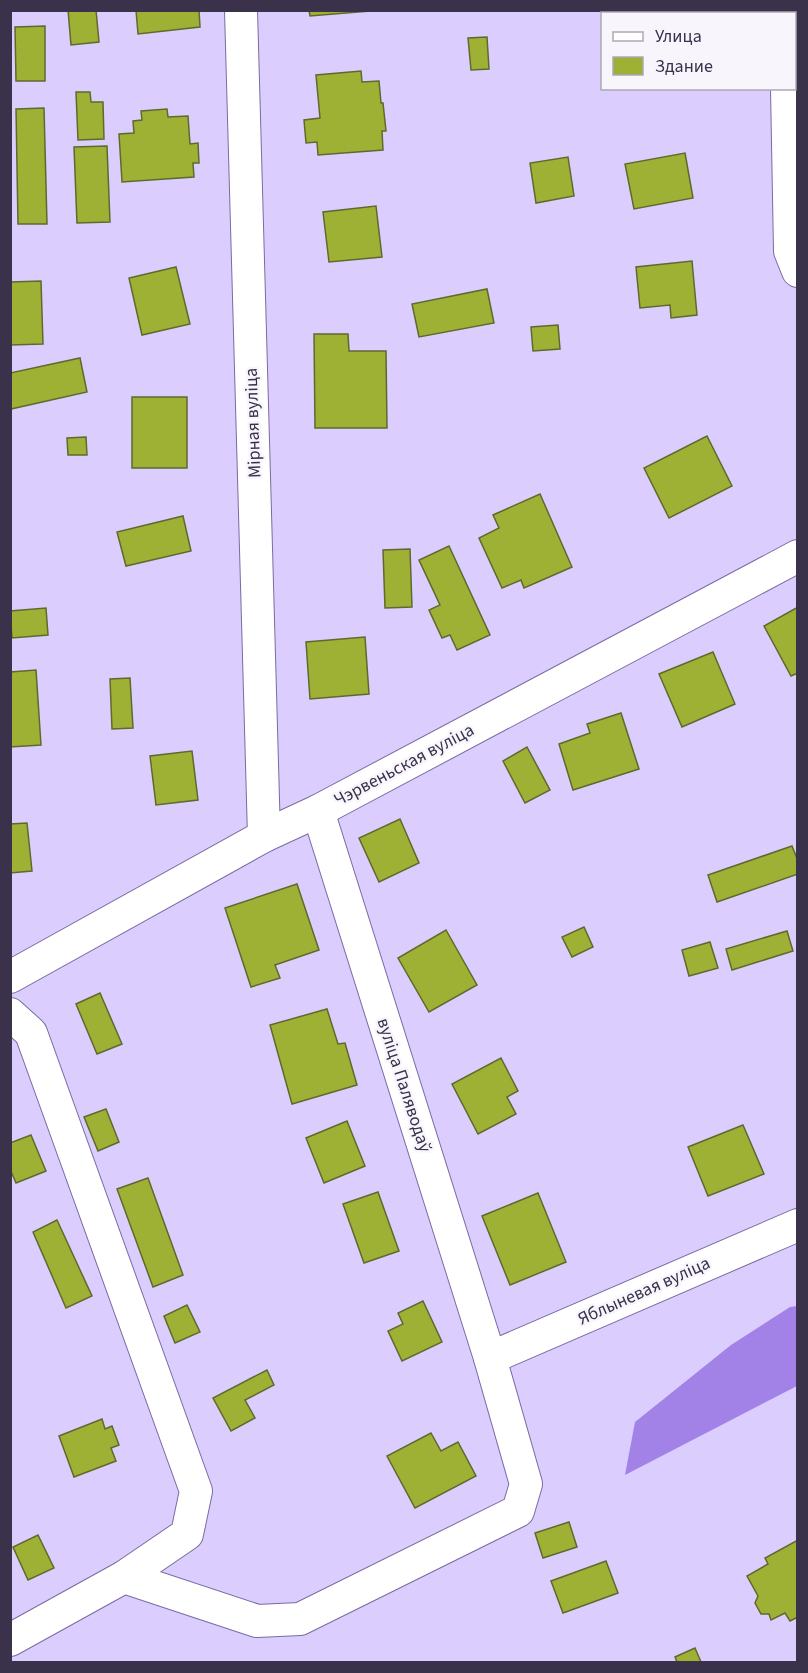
<svg xmlns="http://www.w3.org/2000/svg" width="808" height="1673" viewBox="0 0 808 1673" font-family="'Source Sans 3',sans-serif">
<style>
.forest{fill:#a282e6}
.building{fill:#9fb135;stroke:#5f692d;stroke-width:1.5}
.lines{fill:none;stroke-linecap:round;stroke-linejoin:round}
.minor-casing{stroke:#7b6ba1;stroke-width:34}
.minor{stroke:#fff;stroke-width:32}
.labels{text-anchor:middle;dominant-baseline:central;stroke-width:5;stroke-linejoin:round;paint-order:stroke}
.street-label{font-size:18px;fill:#39324a;stroke:#f8f6fc}
</style>
<rect width="100%" height="100%" fill="#dbcefe"/>
<polygon class="forest" points="797,1306 797,1386 625,1475 635,1422 731,1345 790,1307"/>
<g class="building">
<polygon points="68,10 96,10 99,42 71,45"/>
<polygon points="136,10 199,10 200,27 138,34"/>
<polygon points="309,10 370,10 370,11 310,16"/>
<rect x="638" y="10" width="55" height="4"/>
<polygon points="45,26 45,81 16,81 15,27"/>
<polygon points="487,37 489,69 471,70 468,38"/>
<polygon points="361,71 362,82 379,81 381,103 383,103 386,131 382,131 383,150 318,155 317,142 306,143 304,120 320,118 316,75"/>
<polygon points="76,92 90,92 91,102 103,102 104,139 78,140"/>
<polygon points="44,108 47,224 18,224 16,109"/>
<polygon points="167,109 168,117 188,116 190,144 198,143 199,163 193,163 194,177 122,182 119,134 134,133 133,121 142,120 141,111"/>
<polygon points="107,146 110,222 77,223 74,147"/>
<polygon points="685,153 693,198 634,209 625,164"/>
<polygon points="568,157 574,196 536,203 530,163"/>
<polygon points="376,206 382,257 329,262 323,212"/>
<polygon points="692,261 697,315 671,318 670,305 640,308 636,267"/>
<polygon points="176,267 190,324 142,335 129,278"/>
<polygon points="41,281 43,344 10,345 10,282"/>
<polygon points="487,289 494,323 419,337 412,304"/>
<polygon points="558,325 560,349 533,351 531,327"/>
<polygon points="314,334 348,334 349,351 386,351 387,428 315,428"/>
<polygon points="80,358 87,392 11,409 10,373"/>
<rect x="132" y="397" width="55" height="71"/>
<polygon points="707,436 732,486 669,518 644,468"/>
<polygon points="86,437 87,455 68,455 67,438"/>
<polygon points="540,494 572,567 524,588 521,580 502,588 479,538 499,528 493,515"/>
<polygon points="183,516 191,551 126,566 117,532"/>
<polygon points="449,546 490,635 457,650 450,635 442,638 429,610 440,605 419,560"/>
<polygon points="410,549 412,607 385,608 383,550"/>
<polygon points="798,607 798,673 791,676 764,626"/>
<polygon points="46,608 48,635 12,638 10,611"/>
<polygon points="365,637 369,694 310,699 306,642"/>
<polygon points="713,652 735,704 682,727 659,674"/>
<polygon points="36,670 41,745 10,747 10,672"/>
<polygon points="130,678 133,728 112,729 110,679"/>
<polygon points="621,713 639,769 573,790 559,744 590,733 587,724"/>
<polygon points="527,747 550,790 525,803 503,761"/>
<polygon points="192,751 198,800 156,805 150,756"/>
<polygon points="400,819 419,863 379,882 359,838"/>
<polygon points="27,823 32,871 10,873 10,824"/>
<polygon points="792,846 798,861 798,874 717,902 708,875"/>
<polygon points="297,884 319,950 275,965 280,978 251,987 225,908"/>
<polygon points="584,927 593,947 572,957 562,937"/>
<polygon points="446,930 477,985 429,1012 398,958"/>
<polygon points="787,931 793,951 732,970 726,949"/>
<polygon points="710,942 718,968 689,976 682,950"/>
<polygon points="100,993 122,1044 97,1054 76,1004"/>
<polygon points="327,1009 338,1044 345,1043 357,1085 292,1104 270,1025"/>
<polygon points="501,1058 518,1091 507,1097 516,1114 478,1134 452,1084"/>
<polygon points="106,1109 119,1142 98,1151 84,1117"/>
<polygon points="347,1121 365,1166 324,1183 306,1138"/>
<polygon points="743,1125 764,1174 708,1196 688,1147"/>
<polygon points="31,1135 46,1171 16,1183 10,1169 10,1143"/>
<polygon points="148,1178 183,1275 153,1287 117,1189"/>
<polygon points="378,1192 399,1251 364,1263 343,1204"/>
<polygon points="538,1193 566,1262 510,1285 482,1216"/>
<polygon points="57,1220 92,1296 66,1308 33,1232"/>
<polygon points="423,1301 442,1342 402,1361 388,1331 403,1324 398,1313"/>
<polygon points="187,1305 200,1332 175,1343 164,1316"/>
<polygon points="267,1370 274,1385 245,1400 255,1418 231,1431 213,1398"/>
<polygon points="102,1419 105,1429 112,1426 119,1445 111,1448 116,1461 74,1477 59,1436"/>
<polygon points="431,1433 441,1451 458,1442 476,1476 415,1508 387,1456"/>
<polygon points="569,1522 577,1547 543,1558 535,1533"/>
<polygon points="38,1535 54,1568 28,1580 13,1547"/>
<polygon points="798,1540 798,1617 790,1621 785,1613 771,1620 769,1614 761,1614 755,1603 758,1596 747,1576 768,1564 765,1558"/>
<polygon points="606,1561 618,1593 563,1613 551,1581"/>
<polygon points="695,1648 701,1662 677,1662 675,1657"/>
</g>
<g class="lines">
<defs>
<g id="minor">
<polyline points="241,10 264,836"/>
<polyline points="785,10 785,14"/>
<polyline points="787,88 790,251 798,271"/>
<polyline points="10,977 264,836 318,811 798,556"/>
<polyline points="10,1014 31,1033 196,1491 187,1534 124,1577 10,1640"/>
<polyline points="490,1358 798,1225"/>
<polyline points="124,1577 257,1621 300,1619 518,1511 526,1484 490,1358 318,811"/>
</g>
</defs>
<use href="#minor" class="minor-casing"/>
<use href="#minor" class="minor"/>
</g>
<g class="labels">
<g class="street-label">
<text transform="translate(253 423) rotate(-92)">Мірная вуліца</text>
<text transform="translate(404 765) rotate(-28)">Чэрвеньская вуліца</text>
<text transform="translate(404 1085) rotate(72)">вуліца Паляводаў</text>
<text transform="translate(644 1291) rotate(-24)">Яблыневая вуліца</text>
</g>
</g>
<rect width="808" height="1673" fill="none" stroke="#39324a" stroke-width="24"/>
<rect x="601" y="12" width="195" height="78" fill="#f8f6fc" stroke="#aca8b5" stroke-width="1.5"/>
<rect x="613" y="32" width="30" height="9" fill="#ffffff" stroke="#aca8b5" stroke-width="1.5"/>
<text x="655" y="42" font-size="18" fill="#39324a">Улица</text>
<rect x="613" y="57" width="30" height="18" fill="#9fb135" stroke="#aca8b5" stroke-width="1.5"/>
<text x="655" y="72" font-size="18" fill="#39324a">Здание</text>
</svg>
